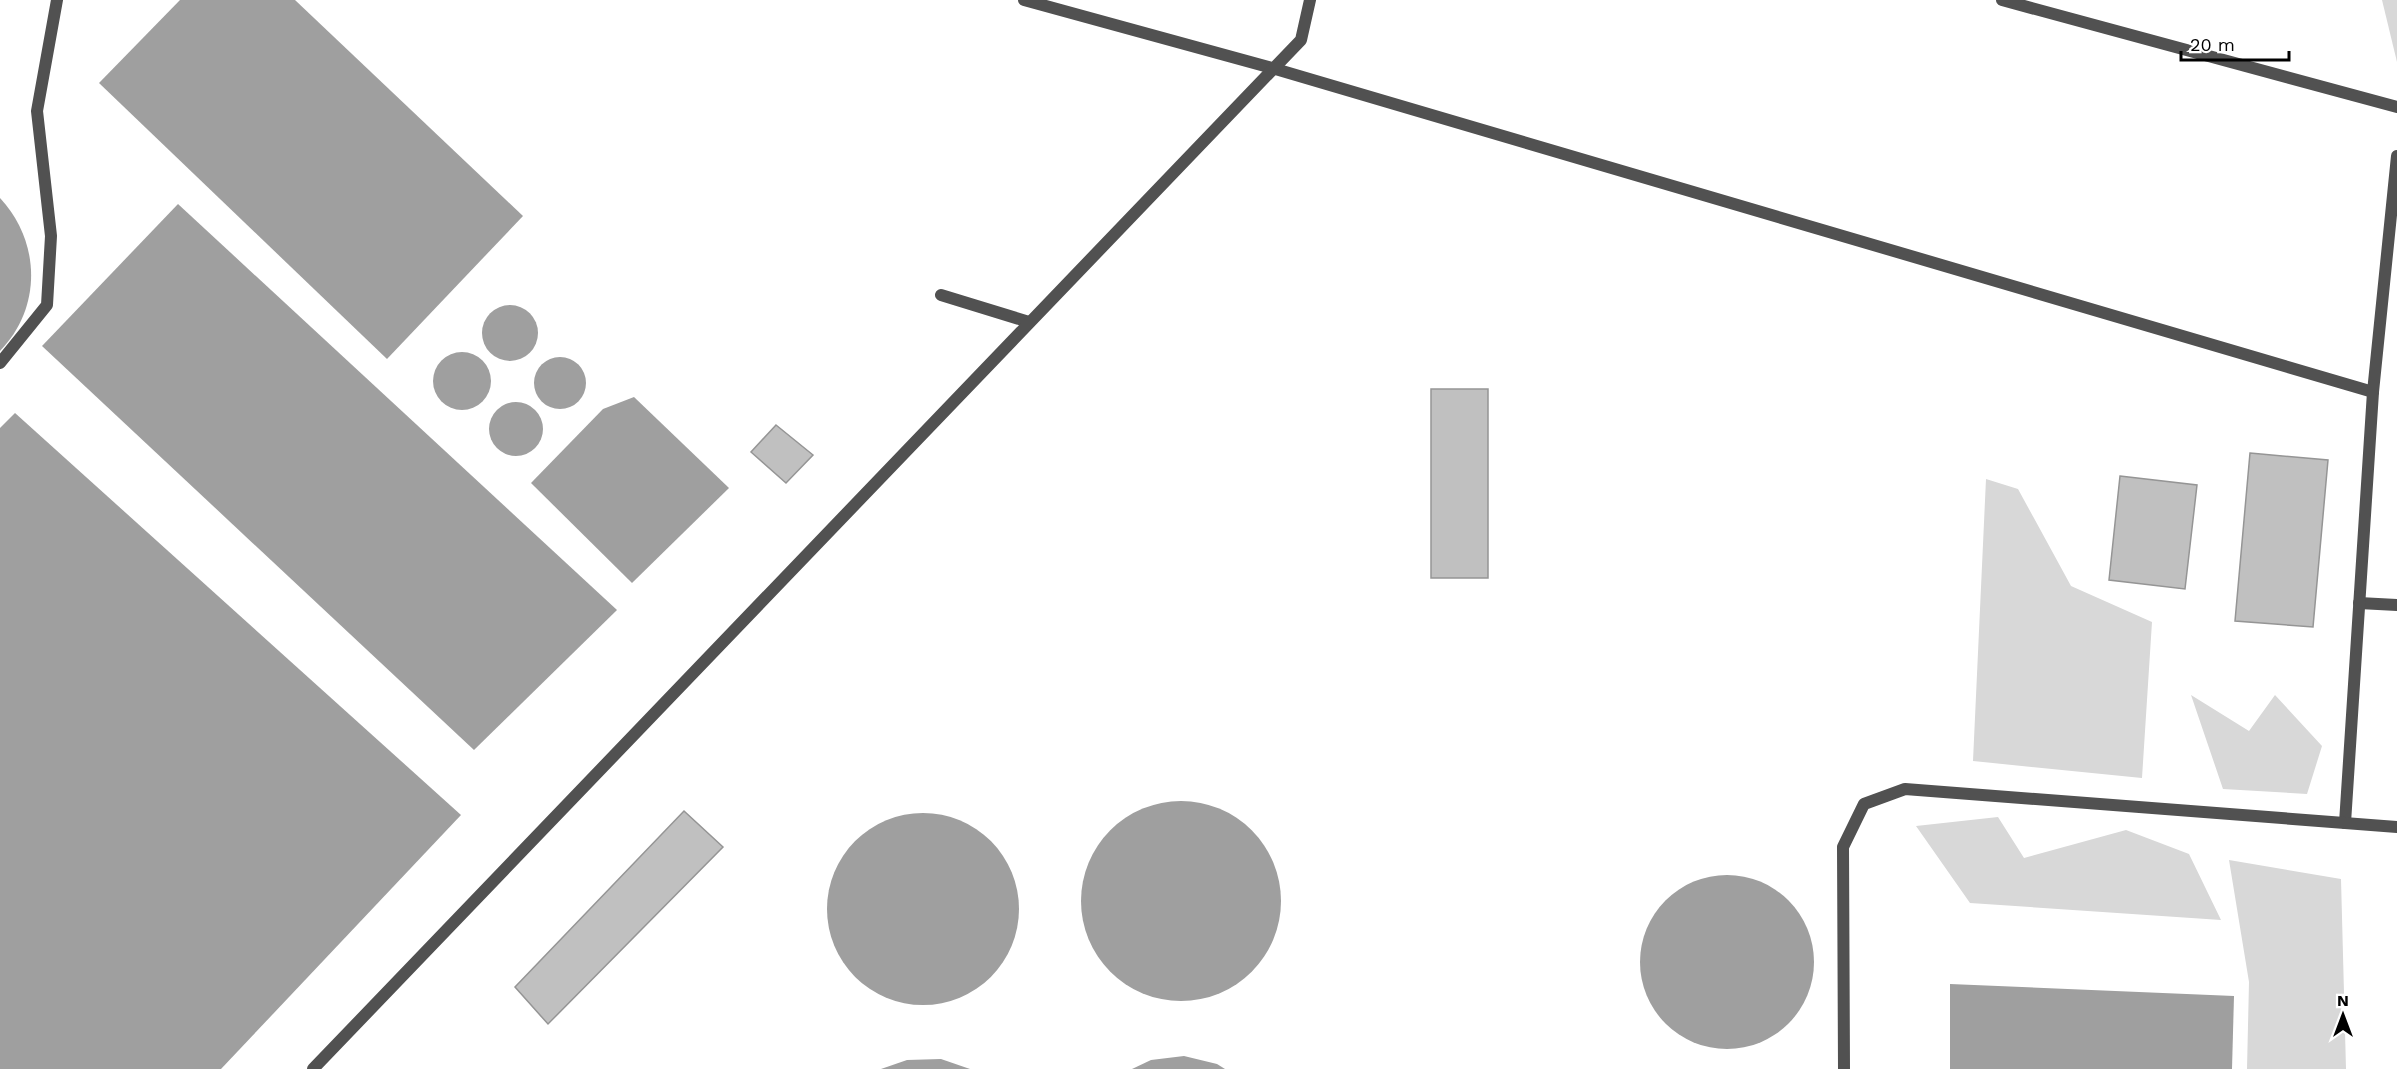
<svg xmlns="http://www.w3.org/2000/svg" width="2397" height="1069" viewBox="0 0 2397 1069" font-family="'Work Sans',sans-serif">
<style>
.green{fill:#d8d8d8}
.water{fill:#9f9f9f}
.building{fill:#c0c0c0;stroke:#959595;stroke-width:1.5}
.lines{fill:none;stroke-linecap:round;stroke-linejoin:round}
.service{stroke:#515151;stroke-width:12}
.tertiary{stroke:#515151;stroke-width:12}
</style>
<rect width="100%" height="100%" fill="#fff"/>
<g class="green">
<polygon points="2382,0 2397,0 2397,62"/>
<polygon points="1986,479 2018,489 2071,586 2152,622 2142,778 1973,761"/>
<polygon points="2191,695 2249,731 2275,695 2322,746 2307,794 2223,789"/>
<polygon points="1998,817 2024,858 2126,830 2189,854 2221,920 1970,903 1916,826"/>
<polygon points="2229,860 2341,879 2346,1069 2247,1069 2249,982"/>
</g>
<g class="water">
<polygon points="180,0 295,0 523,216 387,359 99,83"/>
<path d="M0,198C41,242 42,308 0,351Z"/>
<polygon points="178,204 617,610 474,750 42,346"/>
<circle cx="510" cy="333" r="28"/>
<circle cx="462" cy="381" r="29"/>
<circle cx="560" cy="383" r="26"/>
<polygon points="634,397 729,488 632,583 531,483 603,409"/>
<circle cx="516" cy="429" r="27"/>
<polygon points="15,413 461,815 221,1069 0,1069 0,428"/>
<circle cx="1181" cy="901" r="100"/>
<circle cx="923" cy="909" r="96"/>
<circle cx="1727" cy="962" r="87"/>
<polygon points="1950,984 2234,996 2232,1069 1950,1069"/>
<polygon points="1184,1056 1217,1064 1225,1069 1132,1069 1151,1060"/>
<polygon points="941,1059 970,1069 881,1069 907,1060"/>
</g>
<g class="building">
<rect x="1431" y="389" width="57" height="189"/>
<polygon points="776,425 813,455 786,483 751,452"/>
<polygon points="2250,453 2328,460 2313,627 2235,621"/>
<polygon points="2120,476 2197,485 2185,589 2109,580"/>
<polygon points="684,811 723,847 548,1024 515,987"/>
</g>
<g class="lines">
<g class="service">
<polyline points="1024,0 1272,68 2373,392"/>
<polyline points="941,295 1029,322"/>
<polyline points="0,363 47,305 51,236 37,111 57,0"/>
<polyline points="2359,603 2397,605"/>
<polyline points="2345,823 2373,392 2397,156"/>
<polyline points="313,1069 1301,40 1310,0"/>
<polyline points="1844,1069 1843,847 1864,804 1905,789 2397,827"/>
</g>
<polyline class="tertiary" points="2002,0 2397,107"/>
</g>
<g transform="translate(2343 1015)" stroke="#ffffff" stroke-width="4.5" paint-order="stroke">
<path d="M0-4.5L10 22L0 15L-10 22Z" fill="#000000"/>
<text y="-9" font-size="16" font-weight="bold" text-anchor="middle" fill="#000000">N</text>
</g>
<path d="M2181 51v9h108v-9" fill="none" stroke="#000000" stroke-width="3"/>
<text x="2190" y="51" font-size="18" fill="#000000" stroke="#ffffff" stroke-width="4.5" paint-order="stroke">20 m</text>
</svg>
